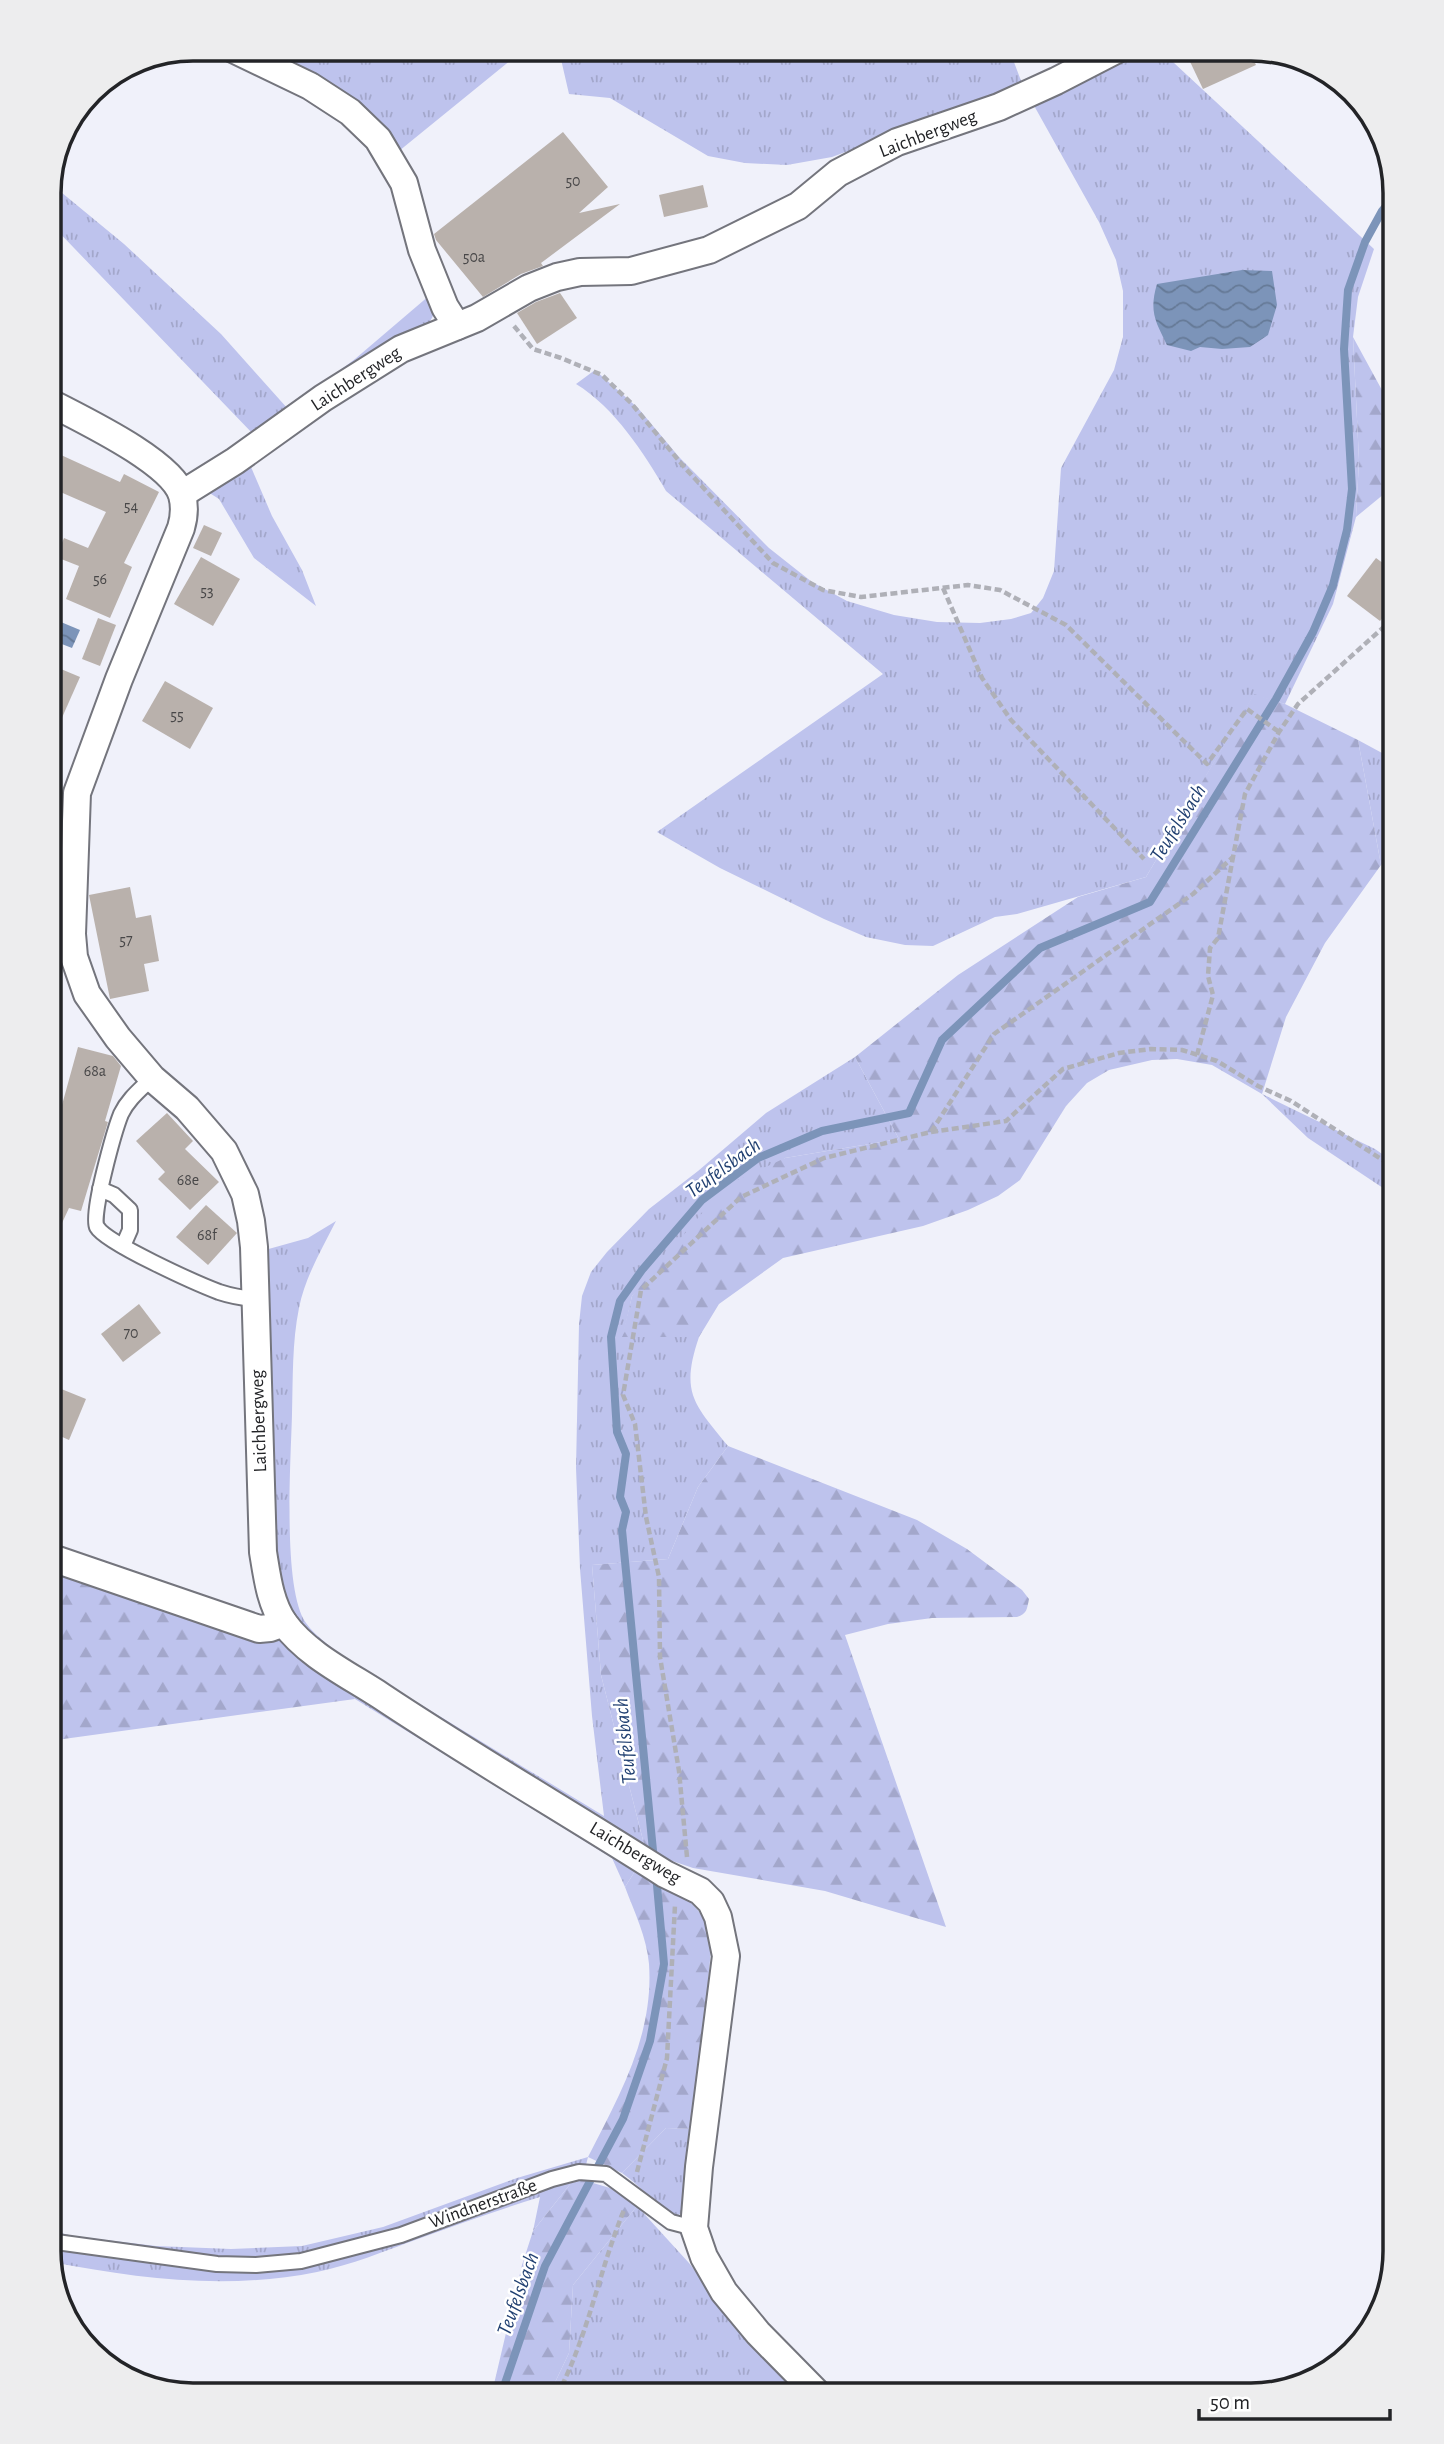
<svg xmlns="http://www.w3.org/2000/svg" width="1444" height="2444" viewBox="0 0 1444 2444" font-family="'Alegreya Sans',sans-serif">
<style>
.grass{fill:url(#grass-tufts)}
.forest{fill:url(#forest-firs)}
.water{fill:url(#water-waves)}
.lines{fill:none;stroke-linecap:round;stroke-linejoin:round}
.stream{stroke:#7c94b9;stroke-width:8}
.building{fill:#b9b1ac}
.service-casing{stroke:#74757d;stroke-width:18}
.minor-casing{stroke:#74757d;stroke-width:30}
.path{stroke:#afb0b7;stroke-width:4.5;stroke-dasharray:7 3.5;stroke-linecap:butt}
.service{stroke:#fff;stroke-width:14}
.minor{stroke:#fff;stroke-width:26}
.labels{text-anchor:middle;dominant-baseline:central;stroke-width:5;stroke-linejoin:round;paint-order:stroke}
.number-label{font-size:16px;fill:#484748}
.street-label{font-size:19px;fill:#232427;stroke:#fff}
.water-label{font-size:21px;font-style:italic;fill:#224172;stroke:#fff}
.rim{fill:none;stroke:#232427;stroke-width:3.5}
</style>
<defs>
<pattern id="grass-tufts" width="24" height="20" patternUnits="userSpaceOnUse" patternTransform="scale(1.75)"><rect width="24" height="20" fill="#bec3ed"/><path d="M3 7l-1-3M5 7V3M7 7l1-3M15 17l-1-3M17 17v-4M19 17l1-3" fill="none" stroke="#a3a7cb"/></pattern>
<pattern id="forest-firs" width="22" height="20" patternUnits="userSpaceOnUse" patternTransform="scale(1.75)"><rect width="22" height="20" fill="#bec3ed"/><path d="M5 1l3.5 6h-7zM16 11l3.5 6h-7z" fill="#a3a7cb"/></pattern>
<pattern id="water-waves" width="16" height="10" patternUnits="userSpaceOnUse" patternTransform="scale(1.75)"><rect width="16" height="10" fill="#7c94b9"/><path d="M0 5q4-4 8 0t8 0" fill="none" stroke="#657996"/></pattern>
</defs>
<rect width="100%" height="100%" fill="#f0f1fa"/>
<g class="grass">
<path d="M260,49H448L465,55L511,60L399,151C389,136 379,120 365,108C335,83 295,67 260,49Z"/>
<polygon points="584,49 1009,49 1023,86 832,157 787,165 745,163 708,156 610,98 569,94 560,55"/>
<path d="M1142,49H1159L1374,249L1358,297L1353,337L1359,460L1356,517L1333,604L1285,704L1254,695L1146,877L1017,914L995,917L933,946L905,945L866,937L824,919L720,868L657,832L883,674L666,491C644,453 614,407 576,384L595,370L638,408L679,457L769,548L812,582L847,601L894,615L937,622L980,623L1011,619L1031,613L1043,598L1054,571L1061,468L1114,370L1123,337V291L1116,260L1099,222L1032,102Z"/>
<path d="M50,183L124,244L221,334L288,409L355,359L430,295C436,308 436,314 427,325L254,435L49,222Z"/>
<polygon points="251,467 272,516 302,570 316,606 254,558 219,499 208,492 233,472"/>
<polygon points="1358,740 1395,760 1395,850 1381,865"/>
<path d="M855,1057L899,1139L785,1158L632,1296L623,1336L699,1337C680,1393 694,1404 728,1446L698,1487L668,1559L592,1565L601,1675L646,1852L304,1635L276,1588L265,1250L308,1238L336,1221C322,1249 305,1277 299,1308C292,1342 293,1379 292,1414C291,1459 282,1589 306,1623C325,1650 389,1685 418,1703C480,1741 542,1778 604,1816L592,1716L580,1569L576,1468L579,1324L582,1296L591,1272L607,1252L649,1209L698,1171L766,1113Z"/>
<polygon points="1262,1094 1375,1149 1395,1163 1395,1196 1308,1138"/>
<polygon points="350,1688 637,1868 625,1887 612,1858 355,1699"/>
<path d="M666,2128L696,2129L685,2211L675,2217C655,2206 641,2186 622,2173Z"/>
<polygon points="588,2157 586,2165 577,2166 366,2239 284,2257 219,2258 49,2236 49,2230 73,2236 156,2246 231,2249 302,2246 383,2227 517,2178"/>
<path d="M570,2180H583L571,2183L533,2231L540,2197C499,2210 458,2224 418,2239C385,2251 351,2265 317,2272C227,2290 140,2279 52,2262L49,2246L75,2251L317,2263L344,2257Z"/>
<polygon points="637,2206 689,2263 744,2332 806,2395 549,2395 569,2353 573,2285"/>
</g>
<g class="forest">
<polygon points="1353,337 1395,414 1395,485 1356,517 1359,460"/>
<polygon points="1254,694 1285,704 1358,740 1381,865 1325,943 1286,1017 1262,1094 1212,1065 1177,1059 1152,1060 1109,1070 1087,1083 1066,1106 1020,1180 998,1196 968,1210 923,1226 783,1258 719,1304 699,1337 622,1337 632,1296 725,1186 785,1158 899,1139 855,1057 958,975 1078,897 1146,877"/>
<path d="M728,1446L917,1520L967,1549L1022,1590L1029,1599C1027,1609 1027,1614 1017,1617L932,1618L888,1624L845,1635L946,1927L825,1891L693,1868L646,1852L601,1675L592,1565L668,1559L698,1487Z"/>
<polygon points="49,1565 113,1593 280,1640 350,1688 355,1699 49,1741"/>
<path d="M637,1868C661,1883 696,1897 707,1925C710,1932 710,1941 711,1948L696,2129L666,2128L622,2173L588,2157C619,2096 654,2036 649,1964C647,1938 634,1911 625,1887Z"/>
<polygon points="583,2180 610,2188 637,2206 573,2285 569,2353 549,2395 486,2395 494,2384 522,2265 533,2231 571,2183"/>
</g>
<g class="water">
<path d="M1242,270L1272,271L1277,305L1268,335L1250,347L1222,349L1200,347L1191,351L1167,345C1155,321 1149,311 1157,284Z"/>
<polygon points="49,617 80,630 72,648 49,639"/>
</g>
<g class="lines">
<g class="stream">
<polyline points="654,1861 622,1530 626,1512 620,1497 626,1454 617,1432 611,1337 620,1301 642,1270 702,1200 758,1158 822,1131 909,1113 942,1040 1040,948 1150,902 1276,699 1313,632 1333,585 1347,530 1352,489 1344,349 1348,290 1365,242 1382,211 1395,195"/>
<polyline points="501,2395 545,2266 623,2119 650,2041 664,1964 656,1874"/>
</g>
</g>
<g class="building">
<polygon points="1184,49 1248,49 1256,65 1203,89"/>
<polygon points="563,132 608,187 579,213 620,204 541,263 543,266 521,274 483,297 436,240 434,234"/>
<polygon points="703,185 708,207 664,217 659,195"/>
<polygon points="560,293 577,318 537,344 517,313 536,302"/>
<polygon points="61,455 120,482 124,474 159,492 124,563 132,567 110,618 66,599 79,566 56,557 64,538 88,548 106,512 49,487"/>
<polygon points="204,525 222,533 211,556 193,548"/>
<polygon points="201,557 240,579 213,626 174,604"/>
<polygon points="1376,558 1395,572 1395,602 1380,621 1347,596"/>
<polygon points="98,618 116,625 100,666 82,659"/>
<polygon points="49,664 80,677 49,747"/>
<polygon points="165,681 213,708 190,749 142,721"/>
<polygon points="130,887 136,918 151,915 159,961 144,964 149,991 110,999 89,895"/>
<polygon points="78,1047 113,1056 121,1066 105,1121 108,1122 81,1211 69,1208 49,1251 49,1152"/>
<polygon points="167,1113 193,1141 185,1149 219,1182 190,1210 158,1179 165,1172 136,1141"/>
<polygon points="206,1205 237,1233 208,1265 176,1237"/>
<polygon points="139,1304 161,1333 123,1362 101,1334"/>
<polygon points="49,1384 86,1399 69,1440 49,1431"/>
</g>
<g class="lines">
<defs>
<g id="service">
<path d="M152,1078C141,1089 128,1099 121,1114C115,1129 90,1216 97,1227C106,1243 198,1284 219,1292C231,1296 242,1298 255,1299"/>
<polyline points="100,1189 114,1195 130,1210 130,1230 123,1246"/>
<polyline points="49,2241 217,2264 256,2265 301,2261 401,2235 552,2179 579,2172 606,2174 671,2222 694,2228"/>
</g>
<g id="minor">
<polyline points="233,49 310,86 350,112 378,139 404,183 422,250 445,307 457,326"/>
<path d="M49,402C81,419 171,461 182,495C185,506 184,518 181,528L119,679L77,793L72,934L74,957L87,994L118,1038L152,1078L187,1108L224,1151L245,1194L251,1221L254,1247L263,1552C267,1576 270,1603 284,1623C307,1655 349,1675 381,1696C474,1758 571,1814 665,1874L700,1891L711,1902L718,1917L726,1956L699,2167L694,2228L704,2257L724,2292L758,2333L819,2395"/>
<polyline points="182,494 235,461 323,398 401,349 477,318 529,288 557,277 580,272 631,271 709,250 798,206 838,173 897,142 999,107 1056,81 1118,49"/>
<polyline points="49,1557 259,1629 270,1628 284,1623"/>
</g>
</defs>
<use href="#service" class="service-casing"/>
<use href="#minor" class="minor-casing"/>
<g class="path">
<polyline points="514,326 533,349 561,358 602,375 631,403 685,468 773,563 823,590 861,597 968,585 1000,590 1066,625 1207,764 1247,709 1279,732"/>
<polyline points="943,588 982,678 1011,720 1144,859"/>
<polyline points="1197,1055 1213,995 1208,976 1210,948 1218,938 1233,857"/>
<polyline points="931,1132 1006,1121 1063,1069 1119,1053 1151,1049 1182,1050 1217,1061 1258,1086 1291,1101 1395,1168"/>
<polyline points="687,1857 679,1771 660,1657 659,1577 646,1517 635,1424 623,1395 641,1290 741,1197 824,1158 931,1132 994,1034 1193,894 1233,857 1245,794 1279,732 1298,704 1395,617"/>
<polyline points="637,2172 667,2058 675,1905"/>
<path d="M557,2395C588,2337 599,2271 624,2210"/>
</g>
<use href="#service" class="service"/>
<use href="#minor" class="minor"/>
</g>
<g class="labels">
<g class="number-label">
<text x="573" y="181">50</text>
<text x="474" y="257">50a</text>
<text x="131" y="506">54</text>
<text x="100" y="579">56</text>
<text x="207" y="591">53</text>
<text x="177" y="715">55</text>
<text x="126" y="940">57</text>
<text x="95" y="1071">68a</text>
<text x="188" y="1180">68e</text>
<text x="207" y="1235">68f</text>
<text x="131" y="1333">70</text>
</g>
<g class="street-label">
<text transform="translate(928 134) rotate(-21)">Laichbergweg</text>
<text transform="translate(356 379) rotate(-33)">Laichbergweg</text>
<text transform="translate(259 1421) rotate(-92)">Laichbergweg</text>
<text transform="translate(635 1853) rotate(31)">Laichbergweg</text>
<text transform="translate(483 2204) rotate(-20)">Windnerstraße</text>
</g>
<g class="water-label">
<text transform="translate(1178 823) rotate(-58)">Teufelsbach</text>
<text transform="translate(723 1168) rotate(-36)">Teufelsbach</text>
<text transform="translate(625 1741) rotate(-96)">Teufelsbach</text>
<text transform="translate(518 2294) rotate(-70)">Teufelsbach</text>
</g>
</g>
<path d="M0 0H1444V2444H0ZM193 61H1251A132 132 0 0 1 1383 193V2251A132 132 0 0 1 1251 2383H193A132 132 0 0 1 61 2251V193A132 132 0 0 1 193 61Z" fill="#ededee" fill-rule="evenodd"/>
<path class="rim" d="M193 61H1251A132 132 0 0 1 1383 193V2251A132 132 0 0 1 1251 2383H193A132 132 0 0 1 61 2251V193A132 132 0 0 1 193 61Z"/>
<path d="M1199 2409v10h191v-10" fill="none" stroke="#232427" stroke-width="3.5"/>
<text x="1210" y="2409" font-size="21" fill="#232427" stroke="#ffffff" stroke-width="5" paint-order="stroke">50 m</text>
</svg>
